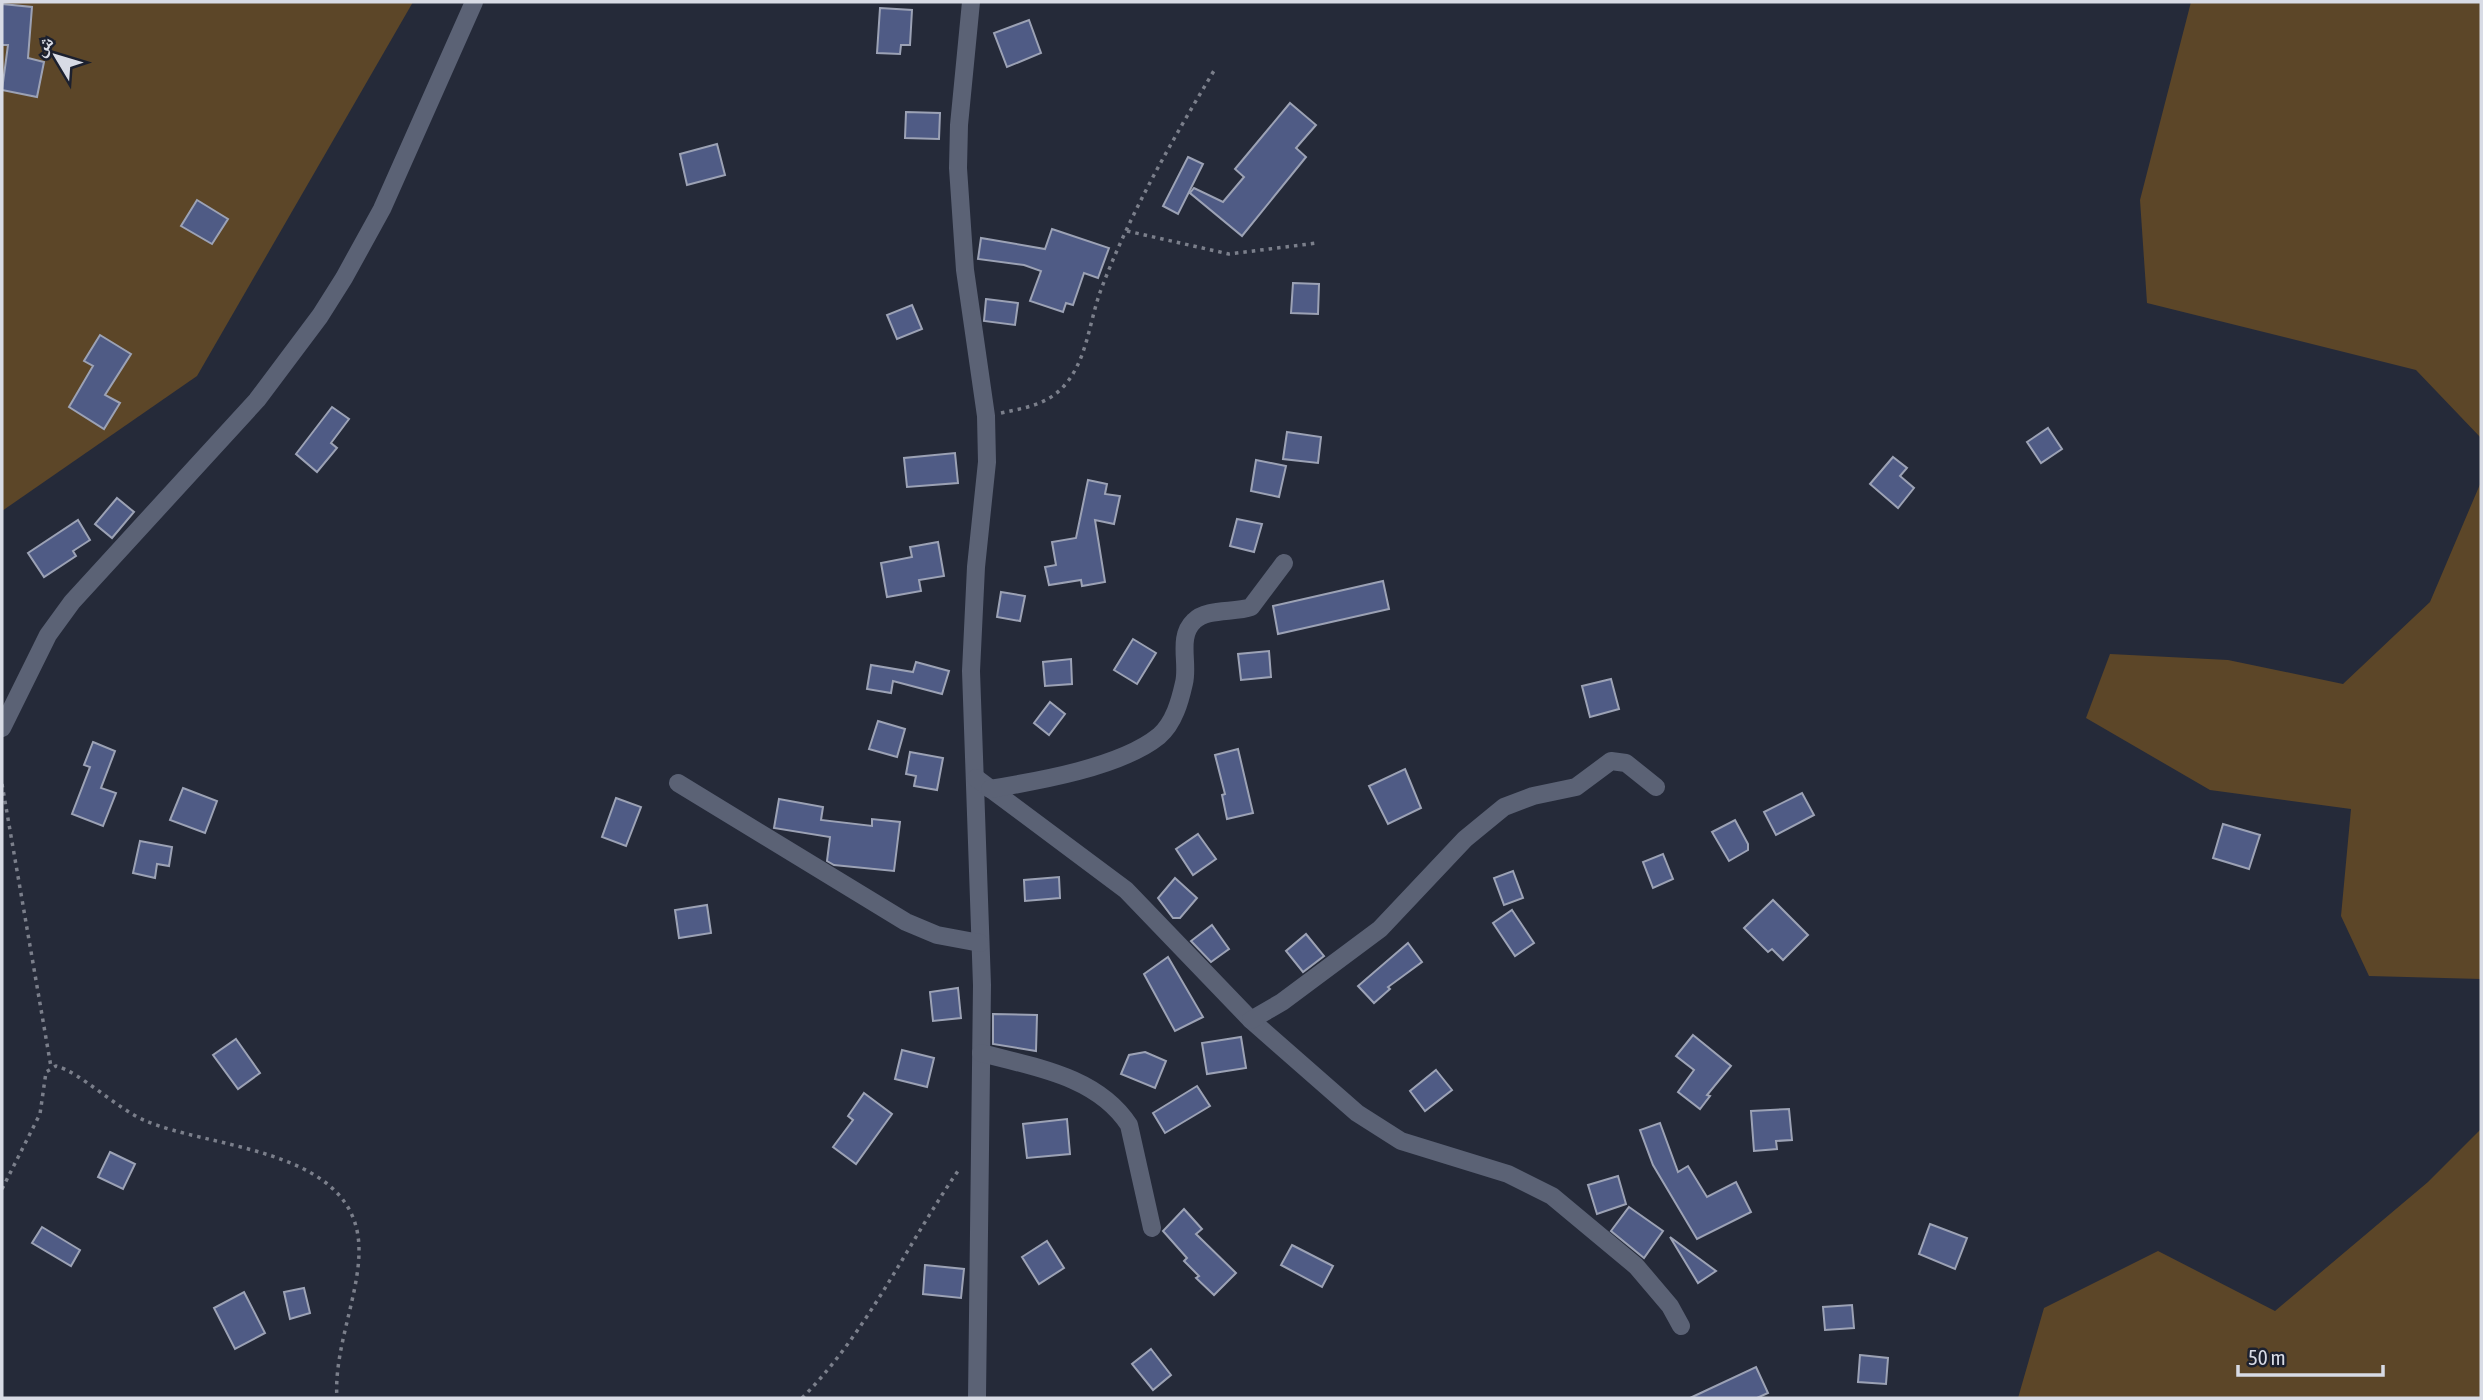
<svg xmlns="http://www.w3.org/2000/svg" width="2483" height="1400" viewBox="0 0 2483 1400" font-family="'Asap Condensed','Noto Naskh Arabic',sans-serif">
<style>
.green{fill:#5c4628}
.building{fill:#4f5b85;stroke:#9ca2b5;stroke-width:2}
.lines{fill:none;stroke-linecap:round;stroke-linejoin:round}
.path{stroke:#7b7f8b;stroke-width:3.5;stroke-dasharray:3.5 5;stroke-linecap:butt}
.minor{stroke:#5b6275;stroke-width:18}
</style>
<rect width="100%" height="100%" fill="#252a39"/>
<g class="green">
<polygon points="2,2 413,2 197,376 2,511"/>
<polygon points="2191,2 2481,2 2481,438 2416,370 2147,303 2140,200"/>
<polygon points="2481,482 2481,979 2369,976 2341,916 2351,809 2210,790 2086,718 2110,654 2228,660 2343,684 2430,602"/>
<polygon points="2481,1129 2481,1398 2018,1398 2044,1308 2158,1251 2275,1311 2428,1182"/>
</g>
<g class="building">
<polygon points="2,4 32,7 28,58 44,62 37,97 2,90 8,45 2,45"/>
<polygon points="880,8 912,10 910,45 901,45 900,54 877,53"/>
<polygon points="1029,20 1041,53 1007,67 994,33"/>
<polygon points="1290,103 1316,125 1296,148 1306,157 1242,236 1190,193 1194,188 1223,202 1244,177 1235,169"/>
<polygon points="906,112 940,113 939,139 905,138"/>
<polygon points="717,144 725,175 687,185 680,154"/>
<polygon points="1188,157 1203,164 1178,214 1163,206"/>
<polygon points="197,200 228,219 212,244 181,226"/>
<polygon points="1052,229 1109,248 1098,278 1084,273 1073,305 1066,303 1063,312 1030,301 1041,271 1024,265 978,259 981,238 1045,249"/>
<polygon points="1293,283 1319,284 1318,314 1291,313"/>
<polygon points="986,299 1018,303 1015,325 984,321"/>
<polygon points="912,305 922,329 897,339 887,315"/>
<polygon points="100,335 131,354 105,395 120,403 104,429 69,407 93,366 84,361"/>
<polygon points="332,407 349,419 331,443 337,448 317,472 296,454"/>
<polygon points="2048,428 2062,449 2041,463 2027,442"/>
<polygon points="1287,432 1321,437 1318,463 1283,459"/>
<polygon points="955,453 958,483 907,487 904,458"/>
<polygon points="1893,457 1907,468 1900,476 1914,488 1898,508 1870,484"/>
<polygon points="1256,460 1286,466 1279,497 1251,491"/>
<polygon points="1088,480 1107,484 1105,494 1120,496 1114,524 1095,520 1105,582 1082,586 1081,580 1049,585 1045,567 1056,565 1052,542 1076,538"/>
<polygon points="117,498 134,512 112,538 95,524"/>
<polygon points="1237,519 1262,524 1254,552 1230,546"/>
<polygon points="78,520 90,540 73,551 76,556 44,577 28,553"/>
<polygon points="938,542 944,576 919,580 921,591 887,597 881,563 912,557 910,547"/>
<polygon points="1383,581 1389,609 1278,634 1273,606"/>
<polygon points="1001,592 1025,596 1020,621 997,617"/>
<polygon points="1133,639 1156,653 1137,684 1114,670"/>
<polygon points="1269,651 1271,677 1241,680 1238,654"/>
<polygon points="1071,659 1072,684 1045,686 1043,662"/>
<polygon points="916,662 949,671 942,694 893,681 891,693 867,689 871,665 913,672"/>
<polygon points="1611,679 1619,709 1590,717 1582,686"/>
<polygon points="1050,702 1065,714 1049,735 1034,723"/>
<polygon points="878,721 905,729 897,757 869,749"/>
<polygon points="93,742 115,751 101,788 116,793 103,826 72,814 90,767 84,765"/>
<polygon points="1238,749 1253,813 1227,819 1222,795 1225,794 1215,755"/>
<polygon points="910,752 943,758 937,790 914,786 916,776 906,774"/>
<polygon points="1405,769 1421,808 1388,824 1369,786"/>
<polygon points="183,788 217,801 205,833 170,820"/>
<polygon points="1802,793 1814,815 1776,835 1764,812"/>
<polygon points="616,798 641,807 626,846 602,837"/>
<polygon points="779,799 823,807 821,820 872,826 872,819 900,822 894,871 834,865 827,861 830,837 774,828"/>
<polygon points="1735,820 1748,844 1748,850 1729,861 1712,832"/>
<polygon points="2223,824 2260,835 2249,869 2213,858"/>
<polygon points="1198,834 1216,859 1193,875 1176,849"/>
<polygon points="140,841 172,847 169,866 157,864 155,878 133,873"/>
<polygon points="1663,854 1673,879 1653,888 1643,862"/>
<polygon points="1513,871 1523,898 1504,905 1494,878"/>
<polygon points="1059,877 1060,898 1025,901 1024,880"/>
<polygon points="1175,878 1197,898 1180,918 1173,918 1158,898"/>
<polygon points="1773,900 1808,935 1783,960 1772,949 1768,952 1744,928"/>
<polygon points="707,905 711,933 679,938 675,910"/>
<polygon points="1512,910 1534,943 1515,956 1493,923"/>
<polygon points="1212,925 1229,949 1211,962 1191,941"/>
<polygon points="1306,934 1324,956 1303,972 1286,951"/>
<polygon points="1408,943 1422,962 1388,987 1390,989 1374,1003 1358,986"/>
<polygon points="1168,957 1203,1017 1175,1031 1144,974"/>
<polygon points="958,988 961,1018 933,1021 930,992"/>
<polygon points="993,1014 1037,1015 1036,1051 993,1044"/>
<polygon points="1693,1035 1731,1066 1707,1095 1710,1096 1700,1109 1678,1092 1694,1070 1676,1056"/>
<polygon points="1241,1037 1246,1068 1207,1074 1202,1043"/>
<polygon points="236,1039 260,1073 238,1089 213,1055"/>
<polygon points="902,1050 934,1058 927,1087 895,1079"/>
<polygon points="1145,1052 1166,1061 1155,1088 1121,1074 1129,1055"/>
<polygon points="1436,1070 1452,1090 1425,1111 1410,1091"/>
<polygon points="1197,1086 1210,1106 1165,1133 1153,1113"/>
<polygon points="864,1093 892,1114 856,1164 833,1147 853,1120 848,1116"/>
<polygon points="1789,1109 1792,1140 1776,1141 1777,1149 1754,1151 1751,1111"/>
<polygon points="1067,1119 1070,1154 1027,1158 1023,1124"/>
<polygon points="1660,1123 1678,1172 1688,1166 1707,1197 1736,1182 1751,1212 1697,1239 1653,1165 1640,1130"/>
<polygon points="110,1152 135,1164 123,1189 98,1177"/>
<polygon points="1618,1176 1626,1204 1597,1214 1588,1185"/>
<polygon points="1629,1207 1663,1231 1644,1258 1611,1231"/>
<polygon points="1184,1209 1202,1229 1196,1234 1236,1273 1214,1295 1196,1278 1199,1276 1184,1261 1187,1258 1163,1231"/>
<polygon points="1930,1224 1967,1238 1955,1269 1919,1254"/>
<polygon points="42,1227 80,1250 71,1266 32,1243"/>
<polygon points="1670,1237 1716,1271 1698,1283"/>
<polygon points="1047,1241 1064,1268 1039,1284 1022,1257"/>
<polygon points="1292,1245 1333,1266 1322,1287 1281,1265"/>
<polygon points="925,1265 964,1269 961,1298 923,1294"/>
<polygon points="304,1288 310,1313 290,1319 284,1292"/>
<polygon points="244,1292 265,1333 235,1349 214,1308"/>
<polygon points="1852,1305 1854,1328 1825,1330 1823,1307"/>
<polygon points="1151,1349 1171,1375 1153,1390 1132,1364"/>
<polygon points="1860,1355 1888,1358 1886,1384 1858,1382"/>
<polygon points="1756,1367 1768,1393 1757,1398 1690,1398"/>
</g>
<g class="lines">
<g class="path">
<polyline points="1127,231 1229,254 1317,243"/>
<path d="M1001,413C1024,408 1047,405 1064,386C1088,359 1089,320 1102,287C1131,211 1173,139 1215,69"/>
<polyline points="2,784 51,1067"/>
<path d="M2,1189L40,1114L46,1072L56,1066C80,1072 117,1109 146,1121C209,1148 345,1148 358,1236C365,1284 333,1345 337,1398"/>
<path d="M802,1398C868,1332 907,1244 960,1168"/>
</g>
<g class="minor">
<polyline points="971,2 959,125 958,168 965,270 986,416 987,462 976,567 971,671 982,985 977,1398"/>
<polyline points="2,728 48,635 72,602 257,400 320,316 344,278 382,209 474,2"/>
<polyline points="976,778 1126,890 1251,1020 1357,1113 1401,1141 1508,1174 1552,1196 1636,1266 1670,1306 1681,1326"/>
<polyline points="678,783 906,922 937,935 980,943"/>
<path d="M990,789C1038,781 1121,767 1159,736C1174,723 1180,701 1184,683C1189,663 1177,637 1194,621C1207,608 1234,613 1251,607L1284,563"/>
<polyline points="1251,1020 1282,1002 1380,929 1465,839 1504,807 1533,796 1576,787 1611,761 1626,763 1656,787"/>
<path d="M981,1053C1034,1067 1097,1076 1129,1125L1152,1228"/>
</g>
</g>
<rect width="2483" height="1400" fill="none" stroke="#d8dbe5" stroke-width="7"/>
<g transform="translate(56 56) rotate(308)" stroke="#1c202e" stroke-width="5" paint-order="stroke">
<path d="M0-5L12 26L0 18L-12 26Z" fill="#d8dbe5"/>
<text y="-10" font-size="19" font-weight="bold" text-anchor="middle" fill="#d8dbe5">ش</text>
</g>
<path d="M2238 1365v10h145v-10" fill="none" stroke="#d8dbe5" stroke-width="3.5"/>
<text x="2248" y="1365" font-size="21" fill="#d8dbe5" stroke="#1c202e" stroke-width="5" paint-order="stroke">50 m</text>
</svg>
